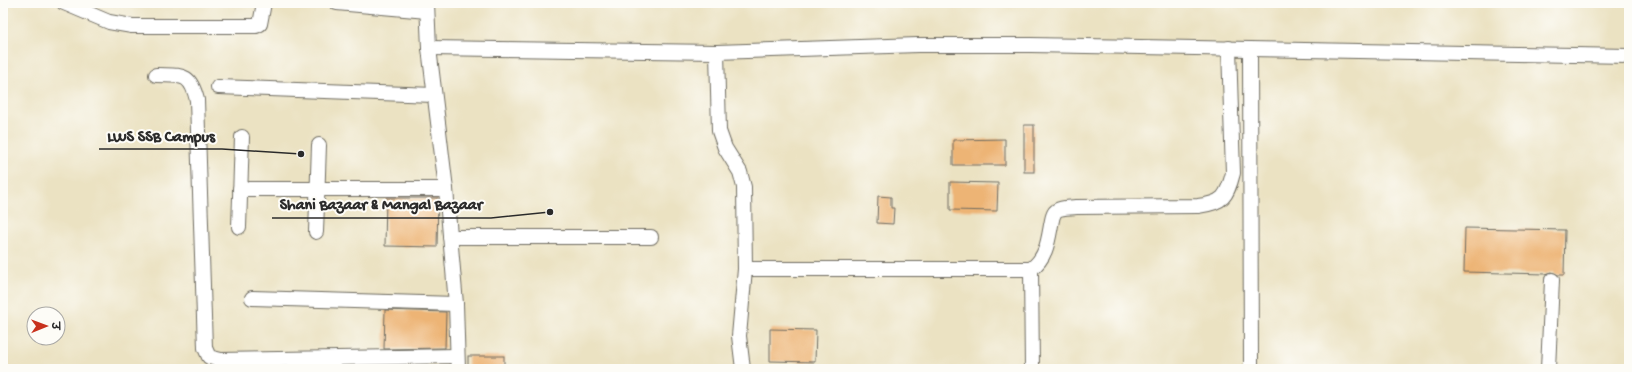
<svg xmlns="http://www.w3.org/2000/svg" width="1632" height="372" viewBox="0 0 1632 372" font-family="'Gochi Hand','Playpen Sans Deva',sans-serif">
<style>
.building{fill:#edb474}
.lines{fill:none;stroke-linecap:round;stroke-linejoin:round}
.minor-casing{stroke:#6e6b60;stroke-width:16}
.minor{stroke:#fff;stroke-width:14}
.leader{fill:none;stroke:#2b2b2b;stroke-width:1.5}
.callout-dot{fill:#2b2b2b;stroke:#fdfcf7;stroke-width:1.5}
.callout-label{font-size:16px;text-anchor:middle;font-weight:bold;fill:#2b2b2b;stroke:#fdfcf7;stroke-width:4;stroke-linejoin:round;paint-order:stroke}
</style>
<rect width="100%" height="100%" fill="#fdfcf7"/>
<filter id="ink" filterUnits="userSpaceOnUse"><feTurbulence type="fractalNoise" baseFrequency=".025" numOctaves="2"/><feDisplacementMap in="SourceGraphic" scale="8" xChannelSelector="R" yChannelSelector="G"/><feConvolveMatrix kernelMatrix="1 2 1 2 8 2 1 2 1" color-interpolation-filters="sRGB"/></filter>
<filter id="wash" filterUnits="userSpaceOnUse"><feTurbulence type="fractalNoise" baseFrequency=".012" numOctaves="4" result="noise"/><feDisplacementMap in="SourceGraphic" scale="16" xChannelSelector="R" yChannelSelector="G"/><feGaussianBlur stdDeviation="0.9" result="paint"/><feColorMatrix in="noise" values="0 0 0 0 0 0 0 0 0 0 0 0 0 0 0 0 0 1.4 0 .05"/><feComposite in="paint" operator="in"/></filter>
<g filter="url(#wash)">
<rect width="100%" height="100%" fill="#ebe2c2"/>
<g id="blocks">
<g class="building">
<rect x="1024" y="125" width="10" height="47"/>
<polygon points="1005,139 1005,165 953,165 953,140"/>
<polygon points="950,182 998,183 997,211 950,210"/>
<polygon points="878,196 891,197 891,208 894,208 893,224 877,223"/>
<polygon points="386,198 438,198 437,247 385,246"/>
<polygon points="1465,228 1565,230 1564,275 1558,275 1552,272 1546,274 1464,272"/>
<polygon points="385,310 446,312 445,348 384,349"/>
<polygon points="770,329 816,330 815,362 770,361"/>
<rect x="468" y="356" width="36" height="13"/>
</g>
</g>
</g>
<g filter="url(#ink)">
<use href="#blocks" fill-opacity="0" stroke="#6e6b60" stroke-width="1"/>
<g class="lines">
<defs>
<g id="minor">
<polyline points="64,3 109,22 132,26 256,26 260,24 264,3"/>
<polyline points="337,3 427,11"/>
<polyline points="427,3 429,48 446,189 456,304 458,369"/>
<polyline points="429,48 717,52 918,45 1031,45 1629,56"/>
<polyline points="1250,49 1251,369"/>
<polyline points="717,52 719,131 725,148 740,172 744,187 745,269 739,336 743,369"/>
<path d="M156,75C182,76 190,72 197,100L205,348L209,357L221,360L457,356"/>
<polyline points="218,87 434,95"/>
<polyline points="240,189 446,189"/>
<polyline points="239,227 242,137"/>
<polyline points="316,232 319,145"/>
<polyline points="450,237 651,237"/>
<path d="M745,269H1031C1046,258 1048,242 1051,225C1052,221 1052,216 1055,212C1059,207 1070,208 1076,207L1198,206C1223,203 1227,197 1233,173L1229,48"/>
<polyline points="1031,269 1032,369"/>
<polyline points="252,298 456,304"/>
<polyline points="1548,369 1552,280"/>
</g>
</defs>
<use href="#minor" class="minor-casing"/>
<use href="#minor" class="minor"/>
</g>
</g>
<path class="leader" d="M301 154L222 149H99M550 212L491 218H272"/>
<g class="callout-dot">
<circle cx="301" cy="154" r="4"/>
<circle cx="550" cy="212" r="4"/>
</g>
<g class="callout-label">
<text x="161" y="141">LWS SSB Campus</text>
<text x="381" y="209">Shani Bazaar &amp; Mangal Bazaar</text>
</g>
<rect width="1632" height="372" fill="none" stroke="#fdfcf7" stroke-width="16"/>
<g transform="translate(46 326) rotate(89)"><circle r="19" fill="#fdfcf7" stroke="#a9a8a5"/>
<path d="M0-3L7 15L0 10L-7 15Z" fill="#c8321e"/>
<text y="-6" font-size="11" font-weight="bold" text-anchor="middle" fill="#2b2b2b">उ</text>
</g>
</svg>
